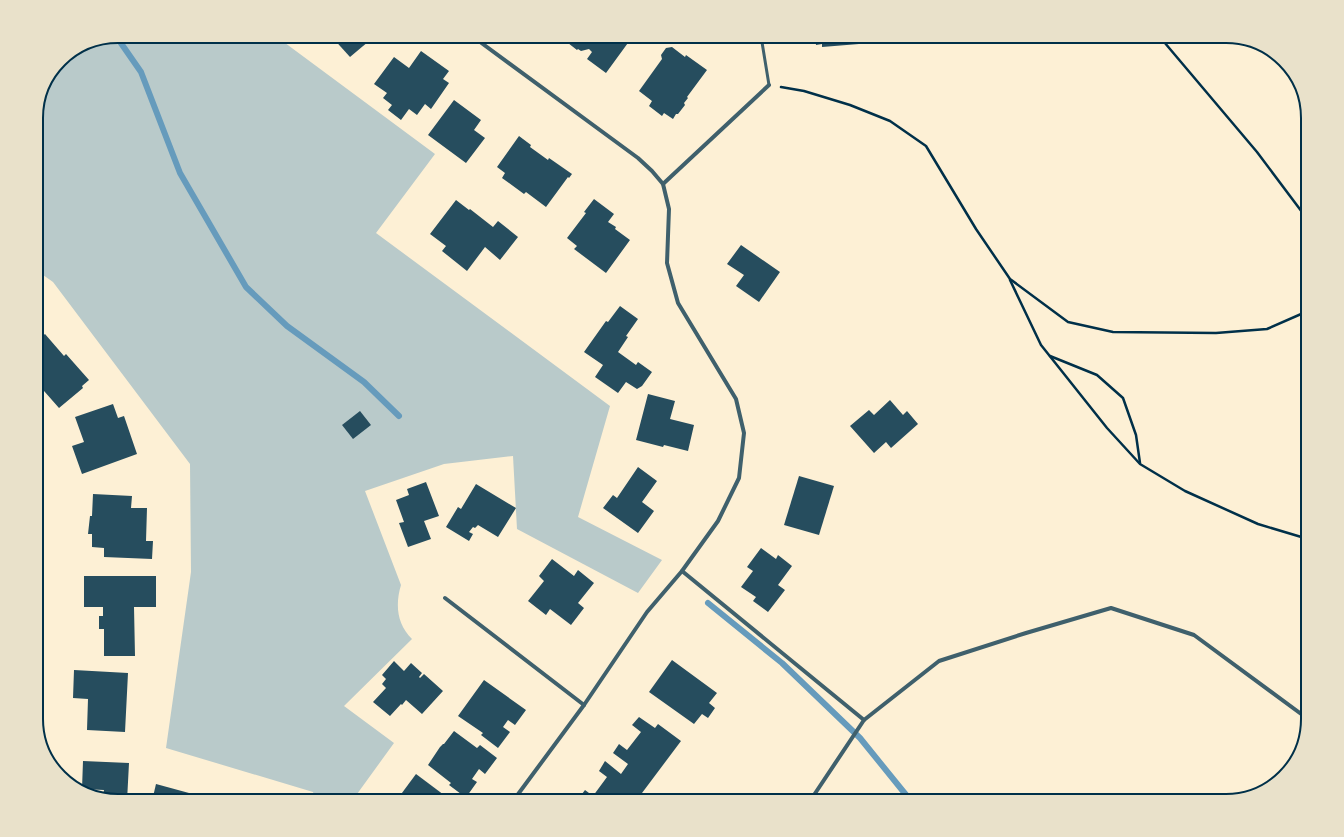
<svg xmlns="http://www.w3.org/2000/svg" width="1344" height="837" viewBox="0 0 1344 837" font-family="'Golos Text',sans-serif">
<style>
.green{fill:#b9caca}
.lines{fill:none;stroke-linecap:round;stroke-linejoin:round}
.stream{stroke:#669bbc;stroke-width:6}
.building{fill:#264d5e}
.path{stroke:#003049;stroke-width:2.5}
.service{stroke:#3f606c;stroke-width:3}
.minor{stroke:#3f606c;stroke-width:4}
.rim{fill:none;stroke:#003049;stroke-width:2}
</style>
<rect width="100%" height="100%" fill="#fdf0d5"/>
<path class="green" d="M118,36H277V37L435,154L376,233L610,406L578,517L662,560L638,593L517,529L513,456L444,464L365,491L401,585C395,605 397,624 412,639L344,706L394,743L352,801H316L313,792L166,748L191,572L190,464L53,282L36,270V113L42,86L60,60L87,42Z"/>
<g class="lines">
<g class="stream">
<polyline points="116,36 141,72 180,173 246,287 287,326 364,382 399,416"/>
<polyline points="708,603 782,663 860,738 911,801"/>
</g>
</g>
<g class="building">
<polygon points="331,36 375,36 350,57"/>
<polygon points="568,36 633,36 606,73 587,59 592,52 589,49 581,51 578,49 577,50 568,43 568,41 565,39"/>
<polygon points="815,36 858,36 859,44 822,47 822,44 816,45"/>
<polygon points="672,47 685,57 686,55 707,70 687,97 688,98 684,103 685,105 678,114 676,114 673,119 664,113 662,116 649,106 652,101 639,91 662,59 661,55 666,48"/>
<polygon points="421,51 449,71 443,79 449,83 431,109 425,104 417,115 409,109 401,120 388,110 392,105 383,98 387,93 374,84 394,57 409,68"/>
<polygon points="454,100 481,120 474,130 485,138 466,163 428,135"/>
<polygon points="519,136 531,145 530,147 548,160 549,158 572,174 569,178 568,177 546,207 526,192 524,194 502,178 505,173 497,167"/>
<polygon points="594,199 614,214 608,222 616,227 615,229 630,240 606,273 574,249 577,246 567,238 586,213 584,212"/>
<polygon points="456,200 469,210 470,209 493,227 498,221 518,237 500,260 485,247 467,271 442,251 446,246 430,234"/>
<polygon points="741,245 780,272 759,302 736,286 744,275 727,264"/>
<polygon points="620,306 638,319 626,336 628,337 618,352 636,365 638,362 652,372 642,386 637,389 626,382 618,393 595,377 603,365 584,352 606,321 608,322"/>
<polygon points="45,334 64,356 66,354 89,380 82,386 83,388 59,408 37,383 36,384 36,341"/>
<polygon points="648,394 675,401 670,419 694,425 688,451 664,445 663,447 636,440"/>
<polygon points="890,400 903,415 907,411 918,424 891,448 886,442 874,453 850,426 869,410 874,415"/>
<polygon points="113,404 118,418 124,416 137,454 82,474 72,446 84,442 75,417"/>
<polygon points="360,411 371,425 353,439 342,425"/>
<polygon points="638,467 657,481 642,502 654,511 638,533 603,508 613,495 617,498"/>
<polygon points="799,476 834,486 819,535 784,525"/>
<polygon points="426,482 439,516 424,521 431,539 408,547 399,523 404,522 396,500 409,495 407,489"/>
<polygon points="476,484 516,508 498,537 478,525 475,528 473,527 469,532 473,534 469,541 446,527 458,507 461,509"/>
<polygon points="93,494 132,496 131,508 147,508 146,541 153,541 152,559 104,557 104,548 92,547 92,534 88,534 90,516 92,516"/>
<polygon points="761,548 776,559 778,555 792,566 778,585 785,590 768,612 753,601 756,597 741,587 753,571 747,567"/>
<polygon points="552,559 574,576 578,570 594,583 578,603 584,608 571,625 550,609 546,615 528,601 544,581 539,576"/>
<polygon points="84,576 156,576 156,607 134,607 135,656 104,656 104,629 99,629 99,616 103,616 103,607 84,607"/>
<polygon points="672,660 717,693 709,703 715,708 708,718 702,714 694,724 649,692"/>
<polygon points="394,661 404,671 411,663 422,673 419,677 420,678 424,674 443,691 422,714 406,700 402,705 401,704 390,716 373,702 386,688 382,684 386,679 382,675"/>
<polygon points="74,670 128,673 125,732 87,730 88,699 73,698"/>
<polygon points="484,680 526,710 515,725 508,720 503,727 510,732 498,748 481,735 483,733 458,716"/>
<polygon points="639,717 655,728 658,724 681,741 636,801 583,801 579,798 585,790 593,796 607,777 599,771 605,761 621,774 628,764 613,753 619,744 627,750 641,732 632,725"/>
<polygon points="454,731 477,748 480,745 497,758 485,774 479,769 472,779 477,782 467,796 462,793 461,794 449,785 451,783 428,765 440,747 443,744 444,744"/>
<polygon points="83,761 129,763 127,801 115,800 103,797 104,790 82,789"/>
<polygon points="416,774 452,801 396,801"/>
<polygon points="156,784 200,796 199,801 152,801"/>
</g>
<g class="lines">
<g class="path">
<polyline points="1159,36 1257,152 1308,220"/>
<polyline points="781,87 804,91 850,105 890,121 926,146 976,229 1010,279 1068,322 1113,332 1216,333 1267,329 1308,311"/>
<polyline points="1010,280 1041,345 1107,428 1140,464 1185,491 1258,524 1308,539"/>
<polyline points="1050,356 1097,375 1123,398 1136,435 1140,463"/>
</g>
<polyline class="service" points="761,36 769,85"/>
<g class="minor">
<polyline points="472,36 638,158 652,171 663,184 669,209 667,263 678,303 736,399 744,433 739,478 718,521 682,571 647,612 584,705 513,801"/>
<polyline points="663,184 769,85"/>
<polyline points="682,571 864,720"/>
<polyline points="445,598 584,705"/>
<polyline points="813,795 821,801"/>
<polyline points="810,801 864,720 939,661 1026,633 1111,608 1194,635 1308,719"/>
</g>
</g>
<path d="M0 0H1344V837H0ZM118 43H1226A75 75 0 0 1 1301 118V719A75 75 0 0 1 1226 794H118A75 75 0 0 1 43 719V118A75 75 0 0 1 118 43Z" fill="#e9e1ca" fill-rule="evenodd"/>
<path class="rim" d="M118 43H1226A75 75 0 0 1 1301 118V719A75 75 0 0 1 1226 794H118A75 75 0 0 1 43 719V118A75 75 0 0 1 118 43Z"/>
</svg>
